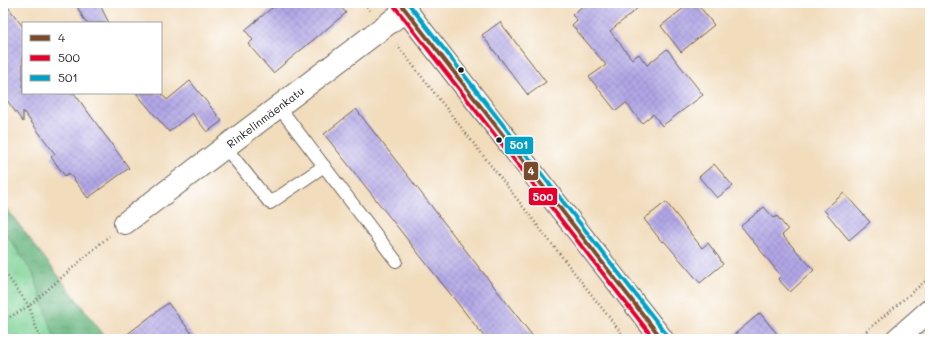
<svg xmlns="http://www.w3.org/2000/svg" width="933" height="342" viewBox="0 0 933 342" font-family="Mali,sans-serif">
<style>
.forest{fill:url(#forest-crowns);stroke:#41684d}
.park{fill:url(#park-tufts);stroke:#4c7758}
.building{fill:url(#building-cross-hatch)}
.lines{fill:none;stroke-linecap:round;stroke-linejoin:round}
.service-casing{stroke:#675f54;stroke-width:14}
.minor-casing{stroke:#675f54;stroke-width:24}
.tertiary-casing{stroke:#675f54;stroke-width:24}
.secondary-casing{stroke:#675f54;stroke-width:24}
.path{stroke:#675f54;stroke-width:2.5;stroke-dasharray:1 3;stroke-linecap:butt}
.service{stroke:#fff;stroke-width:12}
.minor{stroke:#fff;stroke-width:22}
.tertiary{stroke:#fff;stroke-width:22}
.secondary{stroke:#fff;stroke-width:22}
.bus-1-casing{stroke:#fff;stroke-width:7}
.bus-2-casing{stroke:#fff;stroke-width:7}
.bus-3-casing{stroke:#fff;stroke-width:7}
.bus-1{stroke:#7a4b2a;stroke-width:4}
.bus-2{stroke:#e4002b;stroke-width:4}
.bus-3{stroke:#01a2c5;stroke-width:4}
.bus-dot{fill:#1c1c1c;stroke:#fff;stroke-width:1.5}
.labels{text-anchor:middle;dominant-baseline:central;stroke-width:3;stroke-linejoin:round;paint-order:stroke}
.street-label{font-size:11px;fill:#1c1c1c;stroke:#fff}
.line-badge{stroke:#fff;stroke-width:1.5}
.badge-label{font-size:11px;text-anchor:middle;font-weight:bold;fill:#fff}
</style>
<defs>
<pattern id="forest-crowns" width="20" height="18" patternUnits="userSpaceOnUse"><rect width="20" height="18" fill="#66b47e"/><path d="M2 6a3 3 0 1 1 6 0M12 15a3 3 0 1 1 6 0" fill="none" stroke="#539266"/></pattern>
<pattern id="park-tufts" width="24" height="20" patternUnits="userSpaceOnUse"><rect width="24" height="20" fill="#7dd295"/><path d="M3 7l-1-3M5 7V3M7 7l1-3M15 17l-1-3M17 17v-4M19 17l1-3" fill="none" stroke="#6bb480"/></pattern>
<pattern id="building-cross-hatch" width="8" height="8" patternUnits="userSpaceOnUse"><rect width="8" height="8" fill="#b1a6e5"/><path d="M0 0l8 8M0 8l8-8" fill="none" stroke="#988ec4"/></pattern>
</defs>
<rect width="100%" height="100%" fill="#fff"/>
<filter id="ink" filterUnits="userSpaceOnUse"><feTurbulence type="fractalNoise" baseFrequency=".025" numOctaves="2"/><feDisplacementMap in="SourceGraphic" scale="8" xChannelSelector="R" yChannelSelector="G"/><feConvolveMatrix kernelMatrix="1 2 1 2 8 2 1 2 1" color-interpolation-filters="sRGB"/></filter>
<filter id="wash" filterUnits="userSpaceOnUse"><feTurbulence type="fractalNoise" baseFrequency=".012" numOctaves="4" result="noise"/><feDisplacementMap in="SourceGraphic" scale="16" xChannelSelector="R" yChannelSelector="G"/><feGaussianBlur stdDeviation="0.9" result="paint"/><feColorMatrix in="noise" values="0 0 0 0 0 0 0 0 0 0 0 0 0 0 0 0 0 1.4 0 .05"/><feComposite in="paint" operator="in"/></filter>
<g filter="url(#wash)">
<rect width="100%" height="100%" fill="#f1dcbc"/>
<polygon class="forest" points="3,204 107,339 3,339"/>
<polygon class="park" points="3,230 33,273 55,339 3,339"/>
<g id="blocks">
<g class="building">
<polygon points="3,3 5,3 23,27 23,93 74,93 129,168 88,198 69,173 65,176 51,157 55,154 23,111 23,122 3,95"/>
<polygon points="75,3 99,3 109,23 86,23"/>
<polygon points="278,3 338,3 346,13 273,73 248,44 253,40 245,30"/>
<polygon points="586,3 644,3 610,31 632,59 639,54 647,65 667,49 703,95 662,126 653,114 642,123 626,103 616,111 589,77 606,65 572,25 577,20 572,15"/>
<polygon points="690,3 697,3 714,25 681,52 661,26"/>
<polygon points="500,22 546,82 528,95 482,35"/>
<polygon points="190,81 222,121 207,132 192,113 169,132 136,93 161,93 167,100"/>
<polygon points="356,109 456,238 535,339 486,339 324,134"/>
<polygon points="714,164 733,186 717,198 699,177"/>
<polygon points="844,193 870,222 849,240 824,210"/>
<polygon points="666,202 702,248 708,243 721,260 720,260 723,264 700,283 664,241 662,242 644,219"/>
<polygon points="764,207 774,218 777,216 788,230 782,235 814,270 790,292 778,279 781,276 741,226"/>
<polygon points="168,303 196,339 121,339"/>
<polygon points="760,313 781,339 729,339"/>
</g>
</g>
</g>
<g filter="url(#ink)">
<use href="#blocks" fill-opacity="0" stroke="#675f54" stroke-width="1"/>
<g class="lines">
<defs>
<g id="service">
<polyline points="279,107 396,261"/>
<polyline points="225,147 270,203 324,166"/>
</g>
<polyline id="minor" points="125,223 406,10"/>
<polyline id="tertiary" points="400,3 662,339"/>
<polyline id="secondary" points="897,339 930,310"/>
</defs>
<use href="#service" class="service-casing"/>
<use href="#minor" class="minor-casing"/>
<use href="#tertiary" class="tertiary-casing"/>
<use href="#secondary" class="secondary-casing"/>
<g class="path">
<polyline points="365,3 370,11"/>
<polyline points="397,45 626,339"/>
<polyline points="3,270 29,306 40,339"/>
<polyline points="3,321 29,306 109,236"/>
<polyline points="857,339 930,277"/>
</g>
<use href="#service" class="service"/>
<use href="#minor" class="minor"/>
<use href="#tertiary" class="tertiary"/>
<use href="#secondary" class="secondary"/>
<defs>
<polyline id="bus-1" points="400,3 662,339"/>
<polyline id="bus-2" points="395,7 654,339"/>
<polyline id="bus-3" points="408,3 667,335"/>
</defs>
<use href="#bus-1" class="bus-1-casing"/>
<use href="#bus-2" class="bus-2-casing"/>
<use href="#bus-3" class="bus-3-casing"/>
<use href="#bus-1" class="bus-1"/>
<use href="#bus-2" class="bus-2"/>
<use href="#bus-3" class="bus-3"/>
</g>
</g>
<g class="bus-dot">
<circle cx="461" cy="70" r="3.5"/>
<circle cx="499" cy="140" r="3.5"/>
</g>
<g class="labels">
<g class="street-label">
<text transform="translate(265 117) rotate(-37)">Rinkelinmäenkatu</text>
</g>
</g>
<g class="line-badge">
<rect x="504" y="136" width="30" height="19" rx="4" fill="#01a2c5"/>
<rect x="523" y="161" width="16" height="20" rx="4" fill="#7a4b2a"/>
<rect x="528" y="187" width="30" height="19" rx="4" fill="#e4002b"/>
</g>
<g class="badge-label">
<text x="519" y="149">501</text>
<text x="531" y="175">4</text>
<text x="543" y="201">500</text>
</g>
<rect width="933" height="342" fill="none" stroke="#fff" stroke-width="16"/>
<rect x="22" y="22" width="140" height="72" fill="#ffffff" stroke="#a4a4a4"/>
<rect x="30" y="35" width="20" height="6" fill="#7a4b2a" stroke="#a4a4a4"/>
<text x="58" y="42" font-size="12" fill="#1c1c1c">4</text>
<rect x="30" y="55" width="20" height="6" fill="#e4002b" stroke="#a4a4a4"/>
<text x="58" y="62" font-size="12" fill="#1c1c1c">500</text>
<rect x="30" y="75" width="20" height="6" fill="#01a2c5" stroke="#a4a4a4"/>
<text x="58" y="82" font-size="12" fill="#1c1c1c">501</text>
</svg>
